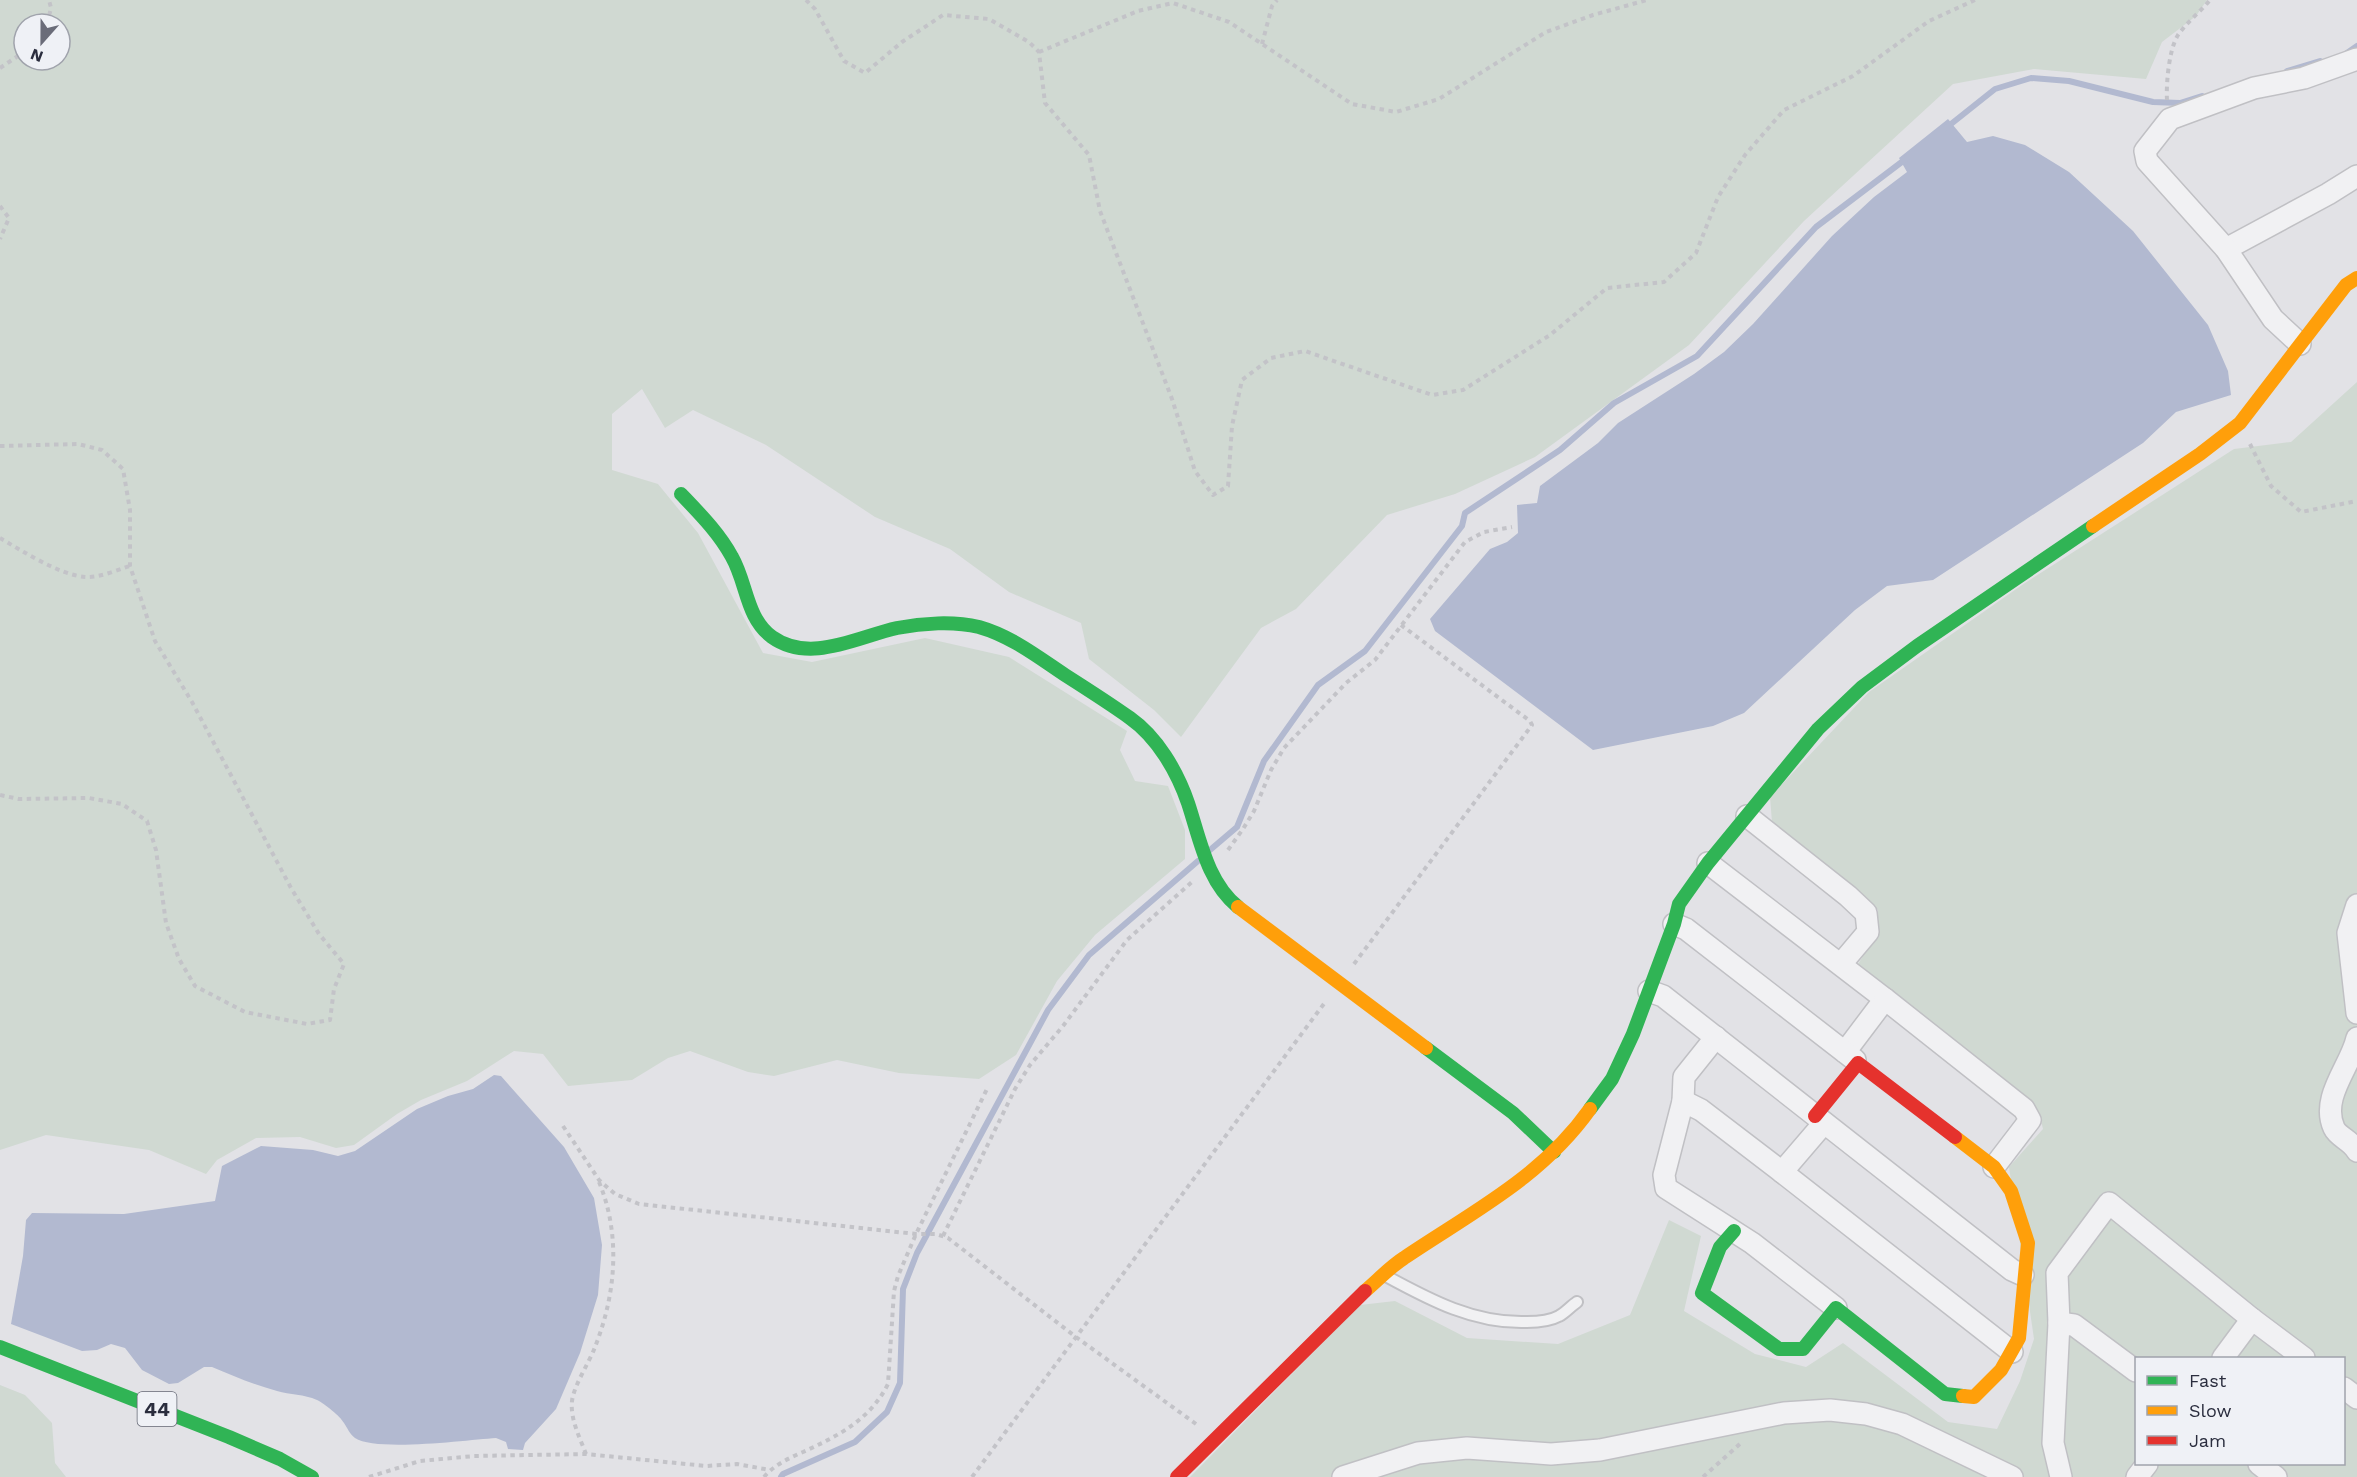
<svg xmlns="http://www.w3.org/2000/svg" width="2357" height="1477" viewBox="0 0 2357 1477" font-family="'Work Sans',sans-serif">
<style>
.green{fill:#d0d9d2;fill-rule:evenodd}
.water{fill:#b2b9d0}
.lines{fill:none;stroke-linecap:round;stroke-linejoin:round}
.stream{stroke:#b2b9d0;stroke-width:6}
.lane-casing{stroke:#c0c0c4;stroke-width:14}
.street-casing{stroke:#c0c0c4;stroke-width:24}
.path{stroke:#c3c3c8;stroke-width:4;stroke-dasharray:4.5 4.5;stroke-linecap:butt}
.lane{stroke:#f1f1f3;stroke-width:10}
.street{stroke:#f1f1f3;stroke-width:21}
.fast{stroke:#30b455;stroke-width:14}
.slow{stroke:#ff9f0a;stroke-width:14}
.jam{stroke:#e5322d;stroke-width:14}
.labels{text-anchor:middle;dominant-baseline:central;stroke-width:5;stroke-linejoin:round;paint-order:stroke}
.shield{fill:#eff1f6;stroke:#656875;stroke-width:1.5}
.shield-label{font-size:20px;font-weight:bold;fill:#2a2d3e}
</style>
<rect width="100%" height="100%" fill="#e2e2e6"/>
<g class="green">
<path d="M0,0H2207L2196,16L2162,42L2146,79L2034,69L1953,84L1804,221L1689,345L1535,457L1455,494L1387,515L1296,609L1261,628L1181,737L1154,710L1089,659L1081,623L1009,592L950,549L875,517L766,445L693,410L665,428L642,389L612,414V470L658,484L698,533L763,653L812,662L925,638L1009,657L1127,731L1120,750L1135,781L1168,786L1185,830V859L1095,935L1057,981L1016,1055L979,1079L899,1073L837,1060L774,1076L748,1072L690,1051L668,1058L632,1080L568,1086L543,1054L514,1051L467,1081L421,1100L397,1114L354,1145L336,1148L300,1137L256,1138L217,1160L206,1174L149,1150L46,1135L0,1150ZM24,24H60V60H24Z"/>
<path d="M2357,382V1477H1190L1360,1305L1395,1301L1467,1338L1558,1344L1630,1315L1669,1220L1701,1236L1684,1311L1755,1354L1806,1367L1843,1343L1948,1422L1997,1429L2020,1381L2034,1339L2009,1167L2043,1129L2039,1112L1858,964L1878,933V910L1772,822L1770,797L1869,692L2022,585L2234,449L2291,442ZM2136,1358H2344V1464H2136Z"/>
<polygon points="0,1385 25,1395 52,1423 55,1463 66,1477 0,1477"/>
</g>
<g class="water">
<polygon points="1948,119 1967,142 1993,136 2025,145 2069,172 2133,231 2208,325 2228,371 2231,395 2176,412 2143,443 1933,580 1887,586 1855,610 1744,713 1713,726 1593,750 1435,631 1430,619 1490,549 1507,542 1518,533 1517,505 1537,503 1540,486 1598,443 1618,423 1694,374 1724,352 1753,324 1832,236 1874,197 1907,172 1899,158"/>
<path d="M494,1075L501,1076L564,1147L594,1198L602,1245L598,1295L580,1353L556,1409L525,1443L523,1450L508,1449L506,1442L496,1438C467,1440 376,1452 355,1438C349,1433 348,1429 344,1423C340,1416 325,1404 317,1400C304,1394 290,1395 277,1391C255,1385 233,1376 212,1367H204L178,1383L169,1384L142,1370L125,1348L111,1344L97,1350L82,1351L11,1324L23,1256L26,1220L32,1213L124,1214L215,1201L222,1166L261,1146L313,1150L338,1156L355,1151L417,1109L448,1096L473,1089Z"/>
</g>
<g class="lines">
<g class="stream">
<polyline points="2347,53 2357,46"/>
<polyline points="2287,71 2320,61"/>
<polyline points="1946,128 1995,89 2031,78 2069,81 2153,102 2180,103 2202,96"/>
<polyline points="1210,850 1237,827 1264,761 1318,685 1365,651 1462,526 1465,513 1560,450 1614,403 1697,356 1816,227 1907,158"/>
<polyline points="781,1477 783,1474 855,1442 887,1412 900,1383 903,1289 917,1253 1048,1010 1089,955 1198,861"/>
</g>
<defs>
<path id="lane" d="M1386,1276C1430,1300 1475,1324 1527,1322C1537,1322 1550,1321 1559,1316C1565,1313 1571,1306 1577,1302"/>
<g id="street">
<polyline points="2226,249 2328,194 2357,176"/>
<polyline points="2300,344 2273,319 2226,249 2147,161 2145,151 2170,119 2254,88 2304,78 2357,59"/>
<polyline points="1747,816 1848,896 1866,913 1868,932 1841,964"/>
<polyline points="1708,863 1885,999 1845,1052"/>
<polyline points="2357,905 2348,933 2357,1013"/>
<polyline points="1674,924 1686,929 1855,1060"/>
<polyline points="1649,991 1663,996 2012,1270 2023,1275"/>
<polyline points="1885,999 2024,1109 2030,1120 1994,1167"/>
<path d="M2357,1038C2351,1066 2320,1097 2334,1128C2338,1137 2352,1141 2357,1151"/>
<polyline points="1683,1101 1684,1077 1716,1037"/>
<polyline points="1824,1123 1782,1172 2012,1352"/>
<polyline points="1782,1172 1701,1110 1683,1101 1664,1175 1666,1188 1752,1243 1836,1308"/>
<polyline points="2059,1323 2057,1273 2109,1203 2252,1319"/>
<polyline points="2223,1358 2252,1319 2304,1358"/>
<polyline points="2344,1388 2357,1398"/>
<polyline points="2259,1464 2276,1477"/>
<polyline points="1343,1477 1418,1453 1467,1448 1551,1454 1600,1450 1784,1413 1830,1410 1866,1414 1902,1424 2012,1477"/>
<polyline points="2061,1477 2053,1443 2059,1323 2074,1325 2136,1371"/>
<polyline points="2137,1477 2147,1464"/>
</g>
</defs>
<use href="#lane" class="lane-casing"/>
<use href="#street" class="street-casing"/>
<g class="path">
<polyline points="806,0 815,9 844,61 865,73 902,42 943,15 989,19 1029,42 1039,52 1045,103 1089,155 1100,211 1172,399 1195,471 1213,495 1228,486 1232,426 1242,380 1271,358 1305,351 1432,395 1463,390 1550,335 1607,288 1664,282 1696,253 1718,197 1745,155 1784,110 1853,76 1929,21 1975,0"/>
<polyline points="47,24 51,8 49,0"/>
<polyline points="1262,44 1272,6 1277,0"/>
<polyline points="1039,52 1138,11 1173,3 1229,22 1352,104 1396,112 1439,99 1546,32 1593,15 1647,0"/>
<polyline points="0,68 24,52"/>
<path d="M2167,100C2166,84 2169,49 2178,35C2187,22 2200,12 2210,0"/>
<polyline points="0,206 9,218 0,239"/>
<polyline points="2250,444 2271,486 2301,512 2357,501"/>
<polyline points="0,446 78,444 102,450 123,469 130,510 130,566 155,641 192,702 291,888 319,934 344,964 334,989 330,1020 307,1024 245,1012 195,986 179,959 166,923 156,850 147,821 122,804 89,798 19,799 0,795"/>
<path d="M0,538C22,551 60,575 85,577C100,578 116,570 130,566"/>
<polyline points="1228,850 1243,829 1254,811 1271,770 1284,748 1346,683 1375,660 1465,542 1484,532 1512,527"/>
<polyline points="1354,964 1532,725 1530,721 1401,625"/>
<polyline points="563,1126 599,1180 615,1194 639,1204 916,1234 936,1234 948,1238 1076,1337 1196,1424"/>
<polyline points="943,1236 1015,1089 1030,1065 1063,1026 1127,940 1192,882"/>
<path d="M586,1454C580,1438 570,1419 572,1401C574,1385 589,1363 595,1347C616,1294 621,1235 599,1182"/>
<polyline points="369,1477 420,1461 474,1456 586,1454 706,1466 737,1464 770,1470"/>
<path d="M764,1477C774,1465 789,1458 803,1452C838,1436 870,1420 888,1384L894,1291L898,1276L916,1234L987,1089"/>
<polyline points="972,1477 1326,1001"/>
<polyline points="1703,1477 1742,1442"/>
</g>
<use href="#lane" class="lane"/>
<use href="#street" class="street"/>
<g class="fast">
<path d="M681,494C700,514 719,533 732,557C747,583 746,618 772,637C810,664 857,637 897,628C922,623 954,621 979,627C1011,636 1038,657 1065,675C1087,689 1109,703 1130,718C1157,737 1177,771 1188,803C1200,839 1207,882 1238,907"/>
<polyline points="1426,1048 1513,1113 1554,1152"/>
<polyline points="1590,1109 1612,1079 1633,1034 1674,924 1679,904 1708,863 1818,729 1862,687 1917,646 2093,526"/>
<polyline points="1734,1231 1720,1247 1702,1293 1779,1349 1803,1349 1836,1308 1945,1394 1963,1396"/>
<polyline points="0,1347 229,1437 280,1459 312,1477"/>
</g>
<g class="slow">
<polyline points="2093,526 2200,454 2240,423 2346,285 2357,278"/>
<polyline points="1238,907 1426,1048"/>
<polyline points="1955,1137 1994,1167 2011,1191 2028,1243 2019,1338 2001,1370 1974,1397 1963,1396"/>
<path d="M1365,1291C1378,1280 1390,1267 1404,1258C1472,1212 1541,1178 1590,1109"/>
</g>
<g class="jam">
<polyline points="1815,1116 1858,1063 1955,1137"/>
<polyline points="1177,1477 1365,1291"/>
</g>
</g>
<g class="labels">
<rect class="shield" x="137.5" y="1392" width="39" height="34" rx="4.5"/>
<g class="shield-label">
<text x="157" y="1409">44</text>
</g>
</g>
<rect x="2135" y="1357" width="210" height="108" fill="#eff1f6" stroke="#a0a3ac" stroke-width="1.5"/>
<rect x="2147" y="1376" width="30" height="9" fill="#30b455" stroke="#a0a3ac" stroke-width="1.5"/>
<text x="2189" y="1387" font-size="18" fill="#2a2d3e">Fast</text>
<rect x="2147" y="1406" width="30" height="9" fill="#ff9f0a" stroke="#a0a3ac" stroke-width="1.5"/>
<text x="2189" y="1417" font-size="18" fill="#2a2d3e">Slow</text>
<rect x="2147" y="1436" width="30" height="9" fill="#e5322d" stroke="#a0a3ac" stroke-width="1.5"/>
<text x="2189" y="1447" font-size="18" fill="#2a2d3e">Jam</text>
<g transform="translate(42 42) rotate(201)"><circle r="28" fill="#eff1f6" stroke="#a0a3ac" stroke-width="1.5"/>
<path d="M0-4.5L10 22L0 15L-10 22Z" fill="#6a6c79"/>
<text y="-9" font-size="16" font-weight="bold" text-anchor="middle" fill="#2a2d3e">N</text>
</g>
</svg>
